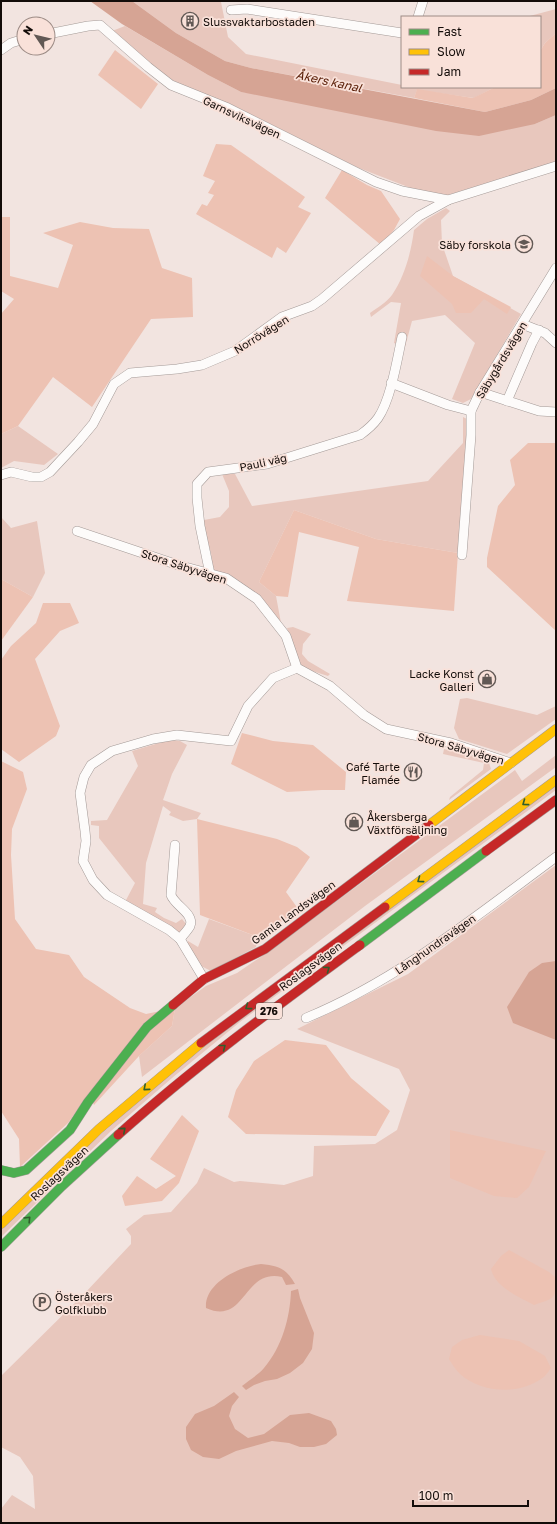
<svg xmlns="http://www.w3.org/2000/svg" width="557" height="1524" viewBox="0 0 557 1524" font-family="'Golos Text',sans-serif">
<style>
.green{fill:#e8c7bd}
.forest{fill:#edc2b3}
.water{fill:#d6a494}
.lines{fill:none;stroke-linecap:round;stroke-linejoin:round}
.street-casing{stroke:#a49a97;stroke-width:10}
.fast-casing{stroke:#a49a97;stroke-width:10}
.slow-casing{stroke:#a49a97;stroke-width:10}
.jam-casing{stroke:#a49a97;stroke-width:10}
.street{stroke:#fdfbfa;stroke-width:9}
.fast{stroke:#4caf50;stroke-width:9}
.slow{stroke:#ffc107;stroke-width:9}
.jam{stroke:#c62828;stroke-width:9}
.oneway{stroke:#305e2c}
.labels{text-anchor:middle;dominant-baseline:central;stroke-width:3.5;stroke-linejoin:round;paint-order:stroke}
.shield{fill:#f9e1d9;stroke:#584c47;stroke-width:1}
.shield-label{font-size:10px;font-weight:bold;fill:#130c09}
.poi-label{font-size:11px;fill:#130c09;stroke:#f9e1d9;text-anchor:start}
.street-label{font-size:11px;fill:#130c09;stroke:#f9e1d9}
.water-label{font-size:12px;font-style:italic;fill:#5c210a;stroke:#f9e1d9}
</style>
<rect width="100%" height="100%" fill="#f2e4e0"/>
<g class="green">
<polygon points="132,1 221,2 228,37 246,54 402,85 402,87 495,87 474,98 417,90 414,98 251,68 225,61 176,33"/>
<polygon points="556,9 556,33 545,43 540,51 540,17 526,17"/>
<polygon points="125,26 208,75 241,92 535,124 556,115 556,162 448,195 421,192 359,168 230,106 172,80 140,57 112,31"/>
<path d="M446,208L450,211L441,220L442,244L453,276L521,314L471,399L463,403L452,399L475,343L445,315L412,321L405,347L394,343L401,303L391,302L371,317L370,313C377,308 387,302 392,295C405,276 411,252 414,230L427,219Z"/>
<polygon points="463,417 469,420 458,553 376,539 294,510 259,582 276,596 281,623 234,580 213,570 211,553 203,527 204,520 220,517 229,507 229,491 222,474 235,474 252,506 428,481 463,443"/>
<polygon points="18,426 58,454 44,465 14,461 1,468 1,434"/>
<polygon points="1,517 11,528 37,521 45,573 33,597 1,579"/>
<polygon points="293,627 311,634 303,644 302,654 308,661 330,674 328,676 306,669 299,664 287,628"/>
<polygon points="467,698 537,715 556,706 556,719 507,754 459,739 454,728 460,699"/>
<polygon points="169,740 180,741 187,745 172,774 163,800 201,813 197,819 183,821 169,815 171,812 163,806 146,863 143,904 157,908 155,912 164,918 176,923 182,919 186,924 180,935 125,902 135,883 99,838 99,826 91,825 91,821 107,820 138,766 132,751"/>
<polygon points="444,749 488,760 491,769 449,800 450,797 483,770 484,763 443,754"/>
<polygon points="556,755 556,767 365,906 142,1077 139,1056 172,1026 175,1008 206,986 237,973 262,956 515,770 522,781"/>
<polygon points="556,785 556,790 240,1022 172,1078 111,1131 1,1237 1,1230 86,1147 196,1052"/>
<polygon points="556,865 556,1523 1,1523 1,1509 12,1495 35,1509 33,1476 20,1457 1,1447 1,1376 84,1294 131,1244 131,1236 126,1229 144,1215 171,1212 197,1183 204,1168 234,1182 240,1181 284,1185 313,1176 314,1146 375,1144 397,1130 410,1090 399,1069 297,1029 408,974"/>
<polygon points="209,919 258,937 256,947 211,971 201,966 187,944 188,941 198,947"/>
</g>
<g class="forest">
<polygon points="556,33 556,88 531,100 485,112 414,98 417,89 473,98 495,87 540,87 540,51 545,43"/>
<polygon points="115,50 158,84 141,109 98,75"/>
<polygon points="216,144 231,145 305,197 298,207 311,213 286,253 277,247 272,258 196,214 202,204 207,206 214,195 208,193 215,181 203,176"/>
<polygon points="342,170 367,185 381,191 400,219 394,230 381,245 325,198"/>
<polygon points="1,217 10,217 10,276 58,288 73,245 43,233 80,222 113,228 149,229 162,268 192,278 193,317 151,319 92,407 53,377 18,426 1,434 1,314 14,299 1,291"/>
<polygon points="427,256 453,276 511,307 507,314 484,299 471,313 456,313 452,304 420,276"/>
<polygon points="528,443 556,443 556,631 487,567 487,558 498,506 515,485 510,460"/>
<polygon points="294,510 376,539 458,553 454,611 347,601 359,547 299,532 288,597 276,596 259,582"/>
<polygon points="1,579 33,597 1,641"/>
<polygon points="43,603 70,603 79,623 60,631 35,659 60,726 56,736 19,762 1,749 1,660 11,646 36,623"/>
<polygon points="242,733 273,741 313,745 346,772 345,790 322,790 287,792 231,764"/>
<polygon points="1,761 23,772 27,789 12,829 11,855 15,919 36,949 69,955 84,977 130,1008 146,1014 175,1008 172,1026 139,1056 94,1105 89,1093 68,1123 20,1167 19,1139 1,1111"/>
<polygon points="197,819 277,839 297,847 310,857 286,892 299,910 258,937 200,915"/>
<polygon points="285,1040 326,1045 351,1078 390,1111 376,1136 246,1134 228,1117 236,1090 254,1061"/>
<polygon points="182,1115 199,1131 179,1183 162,1201 125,1206 122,1196 137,1176 156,1189 176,1176 150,1159"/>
<polygon points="450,1130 546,1151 529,1187 517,1198 494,1196 450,1178"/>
<path d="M509,1250L549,1272L556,1278C556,1300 554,1298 534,1305C519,1297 495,1287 491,1269L501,1256Z"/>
<path d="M480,1335L519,1341L545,1356L551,1368C548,1372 545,1377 541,1379C518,1395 481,1393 460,1374C456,1370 452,1364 449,1359L452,1347L462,1340Z"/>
</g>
<g class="water">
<polygon points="90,1 132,1 176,33 225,61 251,68 485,112 531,100 556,88 556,115 535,124 479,136 436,131 241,92 208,75 122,24"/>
<polygon points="556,961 556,1040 513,1023 507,1007 529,972 542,963"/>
<path d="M261,1264C279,1266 286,1268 295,1284L286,1285L282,1277C243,1268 246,1326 206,1308C204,1283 240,1266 261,1264Z"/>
<path d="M298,1289L300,1298L314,1333L312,1349L303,1363L290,1373L277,1379L265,1381L254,1385L246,1390L242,1386C249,1380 258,1375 264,1368C282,1347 290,1318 291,1291Z"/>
<polygon points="234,1392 239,1397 232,1406 229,1416 235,1429 248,1438 264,1434 290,1415 309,1413 331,1421 336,1429 337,1435 326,1444 314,1447 300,1447 289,1443 272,1441 236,1451 219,1459 203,1457 191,1450 186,1439 186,1427 195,1414 214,1406"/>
</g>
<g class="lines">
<defs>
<g id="street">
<polyline points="231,10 247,9 402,33"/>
<polyline points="418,17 423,1"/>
<polyline points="48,34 88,26 100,25 148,67 171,85 228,108 376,182 402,191 448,200"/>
<polyline points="1,50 11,43 24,39"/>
<polyline points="522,324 545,333 556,343"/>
<polyline points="391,383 448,405 471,411"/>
<polyline points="480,392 539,411 556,412"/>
<polyline points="507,401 532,343 539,330"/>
<polyline points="1,475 11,472 32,477 41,477 50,472 78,442 93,424 114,384 130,373 177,369 202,365 235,351 282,317 312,306 322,299 419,216 448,200 556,166"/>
<polyline points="77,531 178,565 226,578 257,599 286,636 297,668 330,686 364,715 386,729 451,743 511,763"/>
<polyline points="462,555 471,435 471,411 480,392 556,268"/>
<path d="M210,574L200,526L197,498V484L208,472L267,464L360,435C367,430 373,425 378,418C391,399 397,360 402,337"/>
<path d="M175,845L171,895C175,906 195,914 190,926C188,930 183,935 180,939"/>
<polyline points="204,979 180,939 169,930 107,895 93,880 83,861 86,841 85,831 80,793 84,777 91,765 112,751 153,739 177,735 231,741 248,706 273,678 297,668"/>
<path d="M306,1018C398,980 476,916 556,857"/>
</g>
<g id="fast">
<polyline points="360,945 486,851"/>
<polyline points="1,1170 14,1173 26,1170 70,1130 88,1102 147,1027 173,1005"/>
<polyline points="1,1247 61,1187 118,1135"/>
</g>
<g id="slow">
<polyline points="429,825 556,729"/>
<polyline points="385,907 556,780"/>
<polyline points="1,1224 99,1129 201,1043"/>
</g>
<g id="jam">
<polyline points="486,851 556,800"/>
<polyline points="173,1005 204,979 265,949 429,825"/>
<polyline points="201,1043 385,907"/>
<path d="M118,1135C195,1066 277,1006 360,945"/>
</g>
</defs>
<use href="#street" class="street-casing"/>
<use href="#fast" class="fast-casing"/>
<use href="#slow" class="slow-casing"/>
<use href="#jam" class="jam-casing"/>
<use href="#street" class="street"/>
<use href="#fast" class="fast"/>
<use href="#slow" class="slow"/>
<use href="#jam" class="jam"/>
</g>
<defs><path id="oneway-chevron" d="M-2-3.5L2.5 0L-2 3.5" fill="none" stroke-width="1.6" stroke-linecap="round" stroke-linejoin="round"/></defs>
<g class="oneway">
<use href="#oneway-chevron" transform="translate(525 803) rotate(144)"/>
<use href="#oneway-chevron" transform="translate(420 880) rotate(144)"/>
<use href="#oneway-chevron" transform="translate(327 969) rotate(-36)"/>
<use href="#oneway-chevron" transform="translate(248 1007) rotate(143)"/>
<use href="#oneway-chevron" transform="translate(223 1047) rotate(-38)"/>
<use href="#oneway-chevron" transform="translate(146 1088) rotate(139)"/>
<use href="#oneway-chevron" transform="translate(123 1130) rotate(-41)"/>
<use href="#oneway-chevron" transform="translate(28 1219) rotate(-46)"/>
</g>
<defs>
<symbol id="building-ring" viewBox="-11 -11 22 22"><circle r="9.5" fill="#f9e1d9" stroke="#615854" stroke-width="1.5"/><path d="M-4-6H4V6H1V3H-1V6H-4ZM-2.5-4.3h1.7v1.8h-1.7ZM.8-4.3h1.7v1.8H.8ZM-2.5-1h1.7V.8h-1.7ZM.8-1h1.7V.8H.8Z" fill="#615854"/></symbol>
<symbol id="school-ring" viewBox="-11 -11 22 22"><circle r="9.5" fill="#f9e1d9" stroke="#615854" stroke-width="1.5"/><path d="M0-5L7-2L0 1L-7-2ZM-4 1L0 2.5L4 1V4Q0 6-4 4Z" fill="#615854"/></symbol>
<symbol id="shop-ring" viewBox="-11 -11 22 22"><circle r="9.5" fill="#f9e1d9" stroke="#615854" stroke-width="1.5"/><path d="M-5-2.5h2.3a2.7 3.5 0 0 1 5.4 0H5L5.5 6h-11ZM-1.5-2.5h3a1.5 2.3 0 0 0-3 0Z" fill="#615854"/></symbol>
<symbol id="restaurant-ring" viewBox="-11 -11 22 22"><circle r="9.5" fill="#f9e1d9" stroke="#615854" stroke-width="1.5"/><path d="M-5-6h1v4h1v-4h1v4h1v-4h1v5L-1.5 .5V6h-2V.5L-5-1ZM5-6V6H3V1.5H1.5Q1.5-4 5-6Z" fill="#615854"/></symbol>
<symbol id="parking-ring" viewBox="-11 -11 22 22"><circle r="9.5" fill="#f9e1d9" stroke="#615854" stroke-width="1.5"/><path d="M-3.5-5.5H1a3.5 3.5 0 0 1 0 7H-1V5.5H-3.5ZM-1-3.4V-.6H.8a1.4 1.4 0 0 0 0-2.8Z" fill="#615854"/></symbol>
</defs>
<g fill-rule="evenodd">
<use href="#building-ring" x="180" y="11" width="20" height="20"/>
<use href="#school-ring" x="514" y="234" width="20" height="20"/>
<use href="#shop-ring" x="477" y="669" width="20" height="20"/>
<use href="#restaurant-ring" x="403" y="762" width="20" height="20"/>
<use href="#shop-ring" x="344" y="812" width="20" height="20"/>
<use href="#parking-ring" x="32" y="1292" width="20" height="20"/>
</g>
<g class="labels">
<rect class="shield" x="256" y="1003" width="26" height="16" rx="3"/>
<g class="shield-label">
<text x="269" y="1011">276</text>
</g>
<g class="poi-label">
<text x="203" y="21">Slussvaktarbostaden</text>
<text x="511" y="244" text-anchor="end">Säby forskola</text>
<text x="474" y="673" text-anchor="end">Lacke Konst<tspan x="474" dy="13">Galleri</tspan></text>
<text x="400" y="766" text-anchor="end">Café Tarte<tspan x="400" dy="13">Flamée</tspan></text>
<text x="367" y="816">Åkersberga<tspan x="367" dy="13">Växtförsäljning</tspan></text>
<text x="55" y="1296">Österåkers<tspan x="55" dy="13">Golfklubb</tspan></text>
</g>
<g class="street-label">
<text transform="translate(242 117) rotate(25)">Garnsviksvägen</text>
<text transform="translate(261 334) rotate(-32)">Norrövägen</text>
<text transform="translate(501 360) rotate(-59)">Säbygårdsvägen</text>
<text transform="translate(263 462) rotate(-12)">Pauli väg</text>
<text transform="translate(184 566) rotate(18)">Stora Säbyvägen</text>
<text transform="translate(461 748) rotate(16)">Stora Säbyvägen</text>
<text transform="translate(293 912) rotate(-36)">Gamla Landsvägen</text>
<text transform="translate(435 944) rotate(-35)">Långhundravägen</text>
<text transform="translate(310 966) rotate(-36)">Roslagsvägen</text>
<text transform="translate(59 1173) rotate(-43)">Roslagsvägen</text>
</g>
<g class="water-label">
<text transform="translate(329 81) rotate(12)">Åkers kanal</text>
</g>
</g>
<rect width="557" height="1524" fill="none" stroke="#130c09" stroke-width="4"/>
<rect x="401" y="16" width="140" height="72" fill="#f9e1d9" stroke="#9d8c86"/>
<rect x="409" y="29" width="20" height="6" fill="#4caf50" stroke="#9d8c86"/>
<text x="437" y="36" font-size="12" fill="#130c09">Fast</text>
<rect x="409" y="49" width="20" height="6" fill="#ffc107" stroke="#9d8c86"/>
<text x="437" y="56" font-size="12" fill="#130c09">Slow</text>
<rect x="409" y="69" width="20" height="6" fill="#c62828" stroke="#9d8c86"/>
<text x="437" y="76" font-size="12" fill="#130c09">Jam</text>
<g transform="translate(36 36) rotate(305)"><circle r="19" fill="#f9e1d9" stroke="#9d8c86"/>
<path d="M0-3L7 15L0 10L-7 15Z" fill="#615854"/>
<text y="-6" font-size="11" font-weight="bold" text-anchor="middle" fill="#130c09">N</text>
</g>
<path d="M413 1500v6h115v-6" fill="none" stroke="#130c09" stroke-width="2"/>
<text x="419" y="1500" font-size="12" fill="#130c09" stroke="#f9e1d9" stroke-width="3" paint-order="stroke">100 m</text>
</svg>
